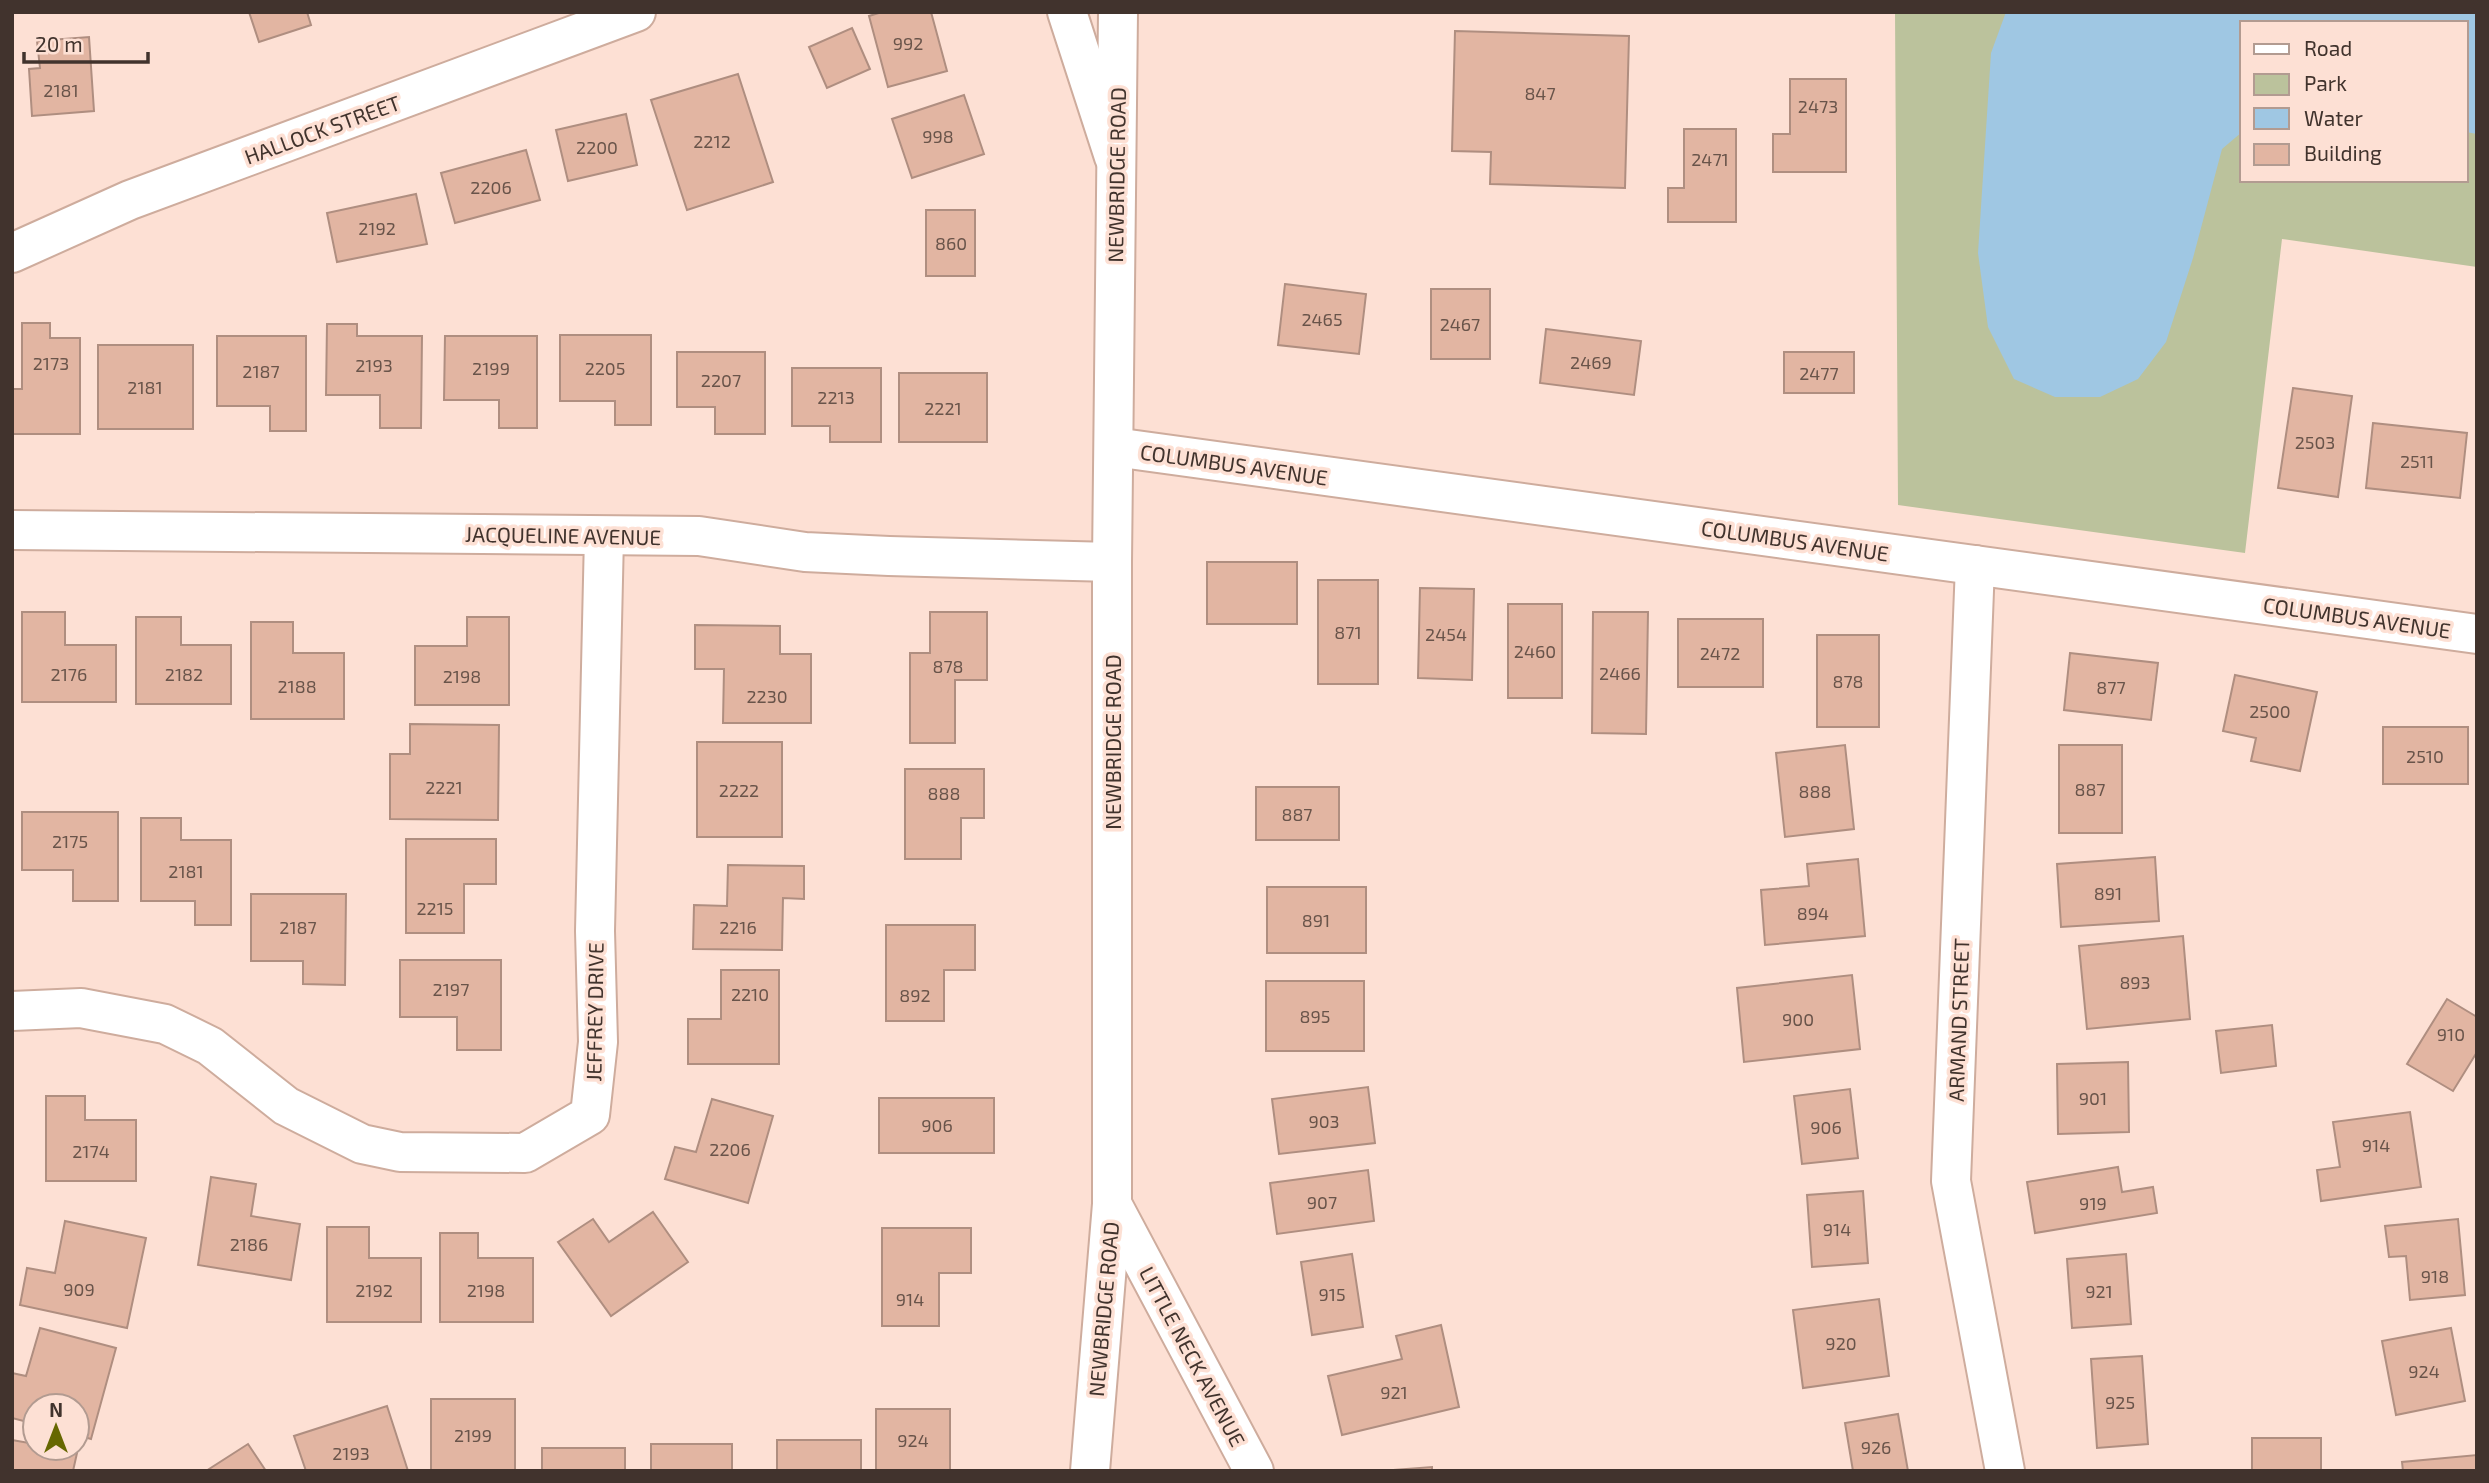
<svg xmlns="http://www.w3.org/2000/svg" width="2489" height="1483" viewBox="0 0 2489 1483" font-family="'Exo 2',sans-serif">
<style>
.green{fill:#bbc29c;fill-rule:evenodd}
.water{fill:#9fc7e3}
.building{fill:#e2b5a2;stroke:#af8e80;stroke-width:2}
.lines{fill:none;stroke-linecap:round;stroke-linejoin:round}
.minor-casing{stroke:#ceac9d;stroke-width:42}
.tertiary-casing{stroke:#ceac9d;stroke-width:42}
.primary-casing{stroke:#ceac9d;stroke-width:42}
.minor{stroke:#fff;stroke-width:38}
.tertiary{stroke:#fff;stroke-width:38}
.primary{stroke:#fff;stroke-width:38}
.labels{text-anchor:middle;dominant-baseline:central;stroke-width:7;stroke-linejoin:round;paint-order:stroke}
.number-label{font-size:18px;fill:#69544a}
.street-label{font-size:21px;fill:#41332d;stroke:#fde0d4}
</style>
<rect width="100%" height="100%" fill="#fde0d4"/>
<path class="green" d="M1895,12H2477V267L2282,239L2245,553L1898,505ZM2242,23H2466V180H2242Z"/>
<polygon class="water" points="2006,12 2477,12 2477,134 2466,132 2466,23 2242,23 2242,132 2222,149 2193,258 2166,342 2138,379 2100,397 2055,397 2014,379 1988,327 1978,253 1991,53"/>
<g class="building">
<polygon points="249,12 307,12 311,25 259,42"/>
<polygon points="882,12 931,12 947,71 888,87 869,16"/>
<polygon points="852,28 870,69 827,88 809,47"/>
<polygon points="1455,31 1629,36 1625,188 1490,184 1491,152 1452,151"/>
<polygon points="89,37 94,111 32,116 29,69 40,68 37,41"/>
<polygon points="738,74 773,182 687,210 651,100"/>
<polygon points="1790,79 1846,79 1846,172 1773,172 1773,134 1790,134"/>
<polygon points="964,95 984,154 912,178 892,119"/>
<polygon points="626,114 637,165 568,181 556,130"/>
<polygon points="1684,129 1736,129 1736,222 1668,222 1668,188 1684,188"/>
<polygon points="526,150 540,200 455,223 441,173"/>
<polygon points="416,194 427,244 337,262 327,213"/>
<rect x="926" y="210" width="49" height="66"/>
<polygon points="1285,284 1366,294 1359,354 1278,345"/>
<rect x="1431" y="289" width="59" height="70"/>
<polygon points="22,323 50,323 50,338 80,338 80,434 12,434 12,389 22,389"/>
<polygon points="327,324 357,324 357,336 422,336 421,428 380,428 380,395 326,395"/>
<polygon points="1546,329 1641,341 1634,395 1540,383"/>
<polygon points="560,335 651,335 651,425 615,425 615,401 560,401"/>
<polygon points="217,336 306,336 306,431 270,431 270,406 217,406"/>
<polygon points="445,336 537,336 537,428 499,428 499,400 444,400"/>
<rect x="98" y="345" width="95" height="84"/>
<polygon points="677,352 765,352 765,434 715,434 715,407 677,407"/>
<rect x="1784" y="352" width="70" height="41"/>
<polygon points="792,368 881,368 881,442 830,442 830,426 792,426"/>
<rect x="899" y="373" width="88" height="69"/>
<polygon points="2293,388 2352,396 2338,497 2278,488"/>
<polygon points="2373,423 2467,433 2460,498 2366,488"/>
<rect x="1207" y="562" width="90" height="62"/>
<rect x="1318" y="580" width="60" height="104"/>
<polygon points="1420,588 1474,589 1472,680 1418,678"/>
<rect x="1508" y="604" width="54" height="94"/>
<polygon points="22,612 65,612 65,645 116,645 116,702 22,702"/>
<polygon points="930,612 987,612 987,680 955,680 955,743 910,743 910,653 930,653"/>
<polygon points="1593,612 1648,612 1646,734 1592,733"/>
<polygon points="136,617 181,617 181,645 231,645 231,704 136,704"/>
<polygon points="467,617 509,617 509,705 415,705 415,646 467,646"/>
<rect x="1678" y="619" width="85" height="68"/>
<polygon points="251,622 293,622 293,653 344,653 344,719 251,719"/>
<polygon points="695,625 780,626 780,654 811,654 811,723 723,723 724,669 695,669"/>
<rect x="1817" y="635" width="62" height="92"/>
<polygon points="2070,653 2158,663 2151,720 2064,710"/>
<polygon points="2235,675 2317,692 2300,771 2251,761 2256,738 2223,731"/>
<polygon points="410,724 499,725 498,820 390,819 390,754 410,754"/>
<rect x="2383" y="727" width="85" height="57"/>
<rect x="697" y="742" width="85" height="95"/>
<polygon points="1845,745 1854,829 1785,837 1776,753"/>
<rect x="2059" y="745" width="63" height="88"/>
<polygon points="905,769 984,769 984,818 961,818 961,859 905,859"/>
<rect x="1256" y="787" width="83" height="53"/>
<polygon points="22,812 118,812 118,901 73,901 73,870 22,870"/>
<polygon points="141,818 181,818 181,840 231,840 231,925 195,925 195,901 141,901"/>
<polygon points="406,839 496,839 496,884 464,884 464,933 406,933"/>
<polygon points="2155,857 2159,921 2061,927 2057,864"/>
<polygon points="1858,859 1865,936 1765,945 1761,890 1809,886 1807,864"/>
<polygon points="728,865 804,866 804,899 783,898 782,950 693,949 694,905 727,906"/>
<rect x="1267" y="887" width="99" height="66"/>
<polygon points="251,894 346,894 345,985 303,984 303,961 251,961"/>
<polygon points="886,925 975,925 975,970 944,970 944,1021 886,1021"/>
<polygon points="2183,936 2190,1019 2087,1029 2079,946"/>
<polygon points="400,960 501,960 501,1050 457,1050 457,1017 400,1017"/>
<polygon points="721,970 779,970 779,1064 688,1064 688,1019 721,1019"/>
<polygon points="1852,975 1860,1049 1744,1062 1737,988"/>
<rect x="1266" y="981" width="98" height="70"/>
<polygon points="2447,999 2477,1017 2477,1052 2453,1091 2407,1064"/>
<polygon points="2272,1025 2276,1066 2221,1073 2216,1031"/>
<polygon points="2128,1062 2129,1132 2058,1134 2057,1064"/>
<polygon points="1368,1087 1375,1143 1279,1154 1272,1099"/>
<polygon points="1850,1089 1858,1158 1802,1164 1794,1096"/>
<polygon points="46,1096 85,1096 85,1120 136,1120 136,1181 46,1181"/>
<rect x="879" y="1098" width="115" height="55"/>
<polygon points="712,1099 773,1116 748,1203 665,1179 675,1147 696,1152"/>
<polygon points="2410,1112 2421,1187 2321,1201 2317,1170 2340,1167 2333,1122"/>
<polygon points="2118,1167 2122,1192 2153,1187 2157,1213 2035,1233 2027,1182"/>
<polygon points="1368,1170 1374,1221 1277,1234 1270,1183"/>
<polygon points="211,1177 256,1184 251,1216 300,1224 291,1280 198,1265"/>
<polygon points="1863,1191 1868,1263 1812,1267 1807,1195"/>
<polygon points="653,1212 688,1262 611,1316 558,1242 593,1219 609,1242"/>
<polygon points="2458,1219 2465,1295 2410,1300 2406,1256 2389,1257 2385,1226"/>
<polygon points="65,1221 146,1238 127,1328 20,1305 27,1268 55,1273"/>
<polygon points="327,1227 369,1227 369,1258 421,1258 421,1322 327,1322"/>
<polygon points="882,1228 971,1228 971,1273 939,1273 939,1326 882,1326"/>
<polygon points="440,1233 478,1233 478,1258 533,1258 533,1322 440,1322"/>
<polygon points="1352,1254 1363,1327 1312,1335 1301,1262"/>
<polygon points="2126,1254 2131,1324 2072,1328 2067,1259"/>
<polygon points="1879,1299 1889,1376 1803,1388 1793,1310"/>
<polygon points="1441,1325 1459,1407 1342,1435 1328,1376 1402,1359 1396,1336"/>
<polygon points="40,1328 116,1348 91,1439 77,1435 77,1406 35,1406 35,1424 12,1418 12,1373 26,1376"/>
<polygon points="2451,1328 2465,1401 2396,1415 2382,1341"/>
<polygon points="2142,1356 2148,1444 2097,1448 2091,1359"/>
<rect x="431" y="1399" width="84" height="72"/>
<polygon points="387,1406 408,1471 306,1471 294,1436"/>
<rect x="876" y="1409" width="74" height="62"/>
<polygon points="1898,1414 1908,1471 1853,1471 1845,1423"/>
<rect x="2252" y="1438" width="69" height="33"/>
<polygon points="12,1440 35,1444 35,1448 54,1448 77,1453 73,1471 12,1471"/>
<rect x="777" y="1440" width="84" height="31"/>
<polygon points="248,1444 266,1471 206,1471"/>
<rect x="651" y="1444" width="81" height="27"/>
<rect x="542" y="1448" width="83" height="23"/>
<polygon points="2477,1455 2477,1471 2403,1471 2402,1462"/>
<polygon points="1432,1467 1432,1471 1394,1471 1394,1470"/>
</g>
<g class="lines">
<defs>
<g id="minor">
<polyline points="12,253 130,200 636,12"/>
<polyline points="1114,447 2477,634"/>
<polyline points="12,530 699,536 805,552 889,556 1112,562"/>
<polyline points="1975,565 1951,1181 2005,1471"/>
<polyline points="12,1011 81,1008 165,1024 210,1046 286,1106 362,1144 400,1152 525,1153 590,1115 598,1042 595,931 604,536"/>
<polyline points="1112,1204 1254,1471"/>
</g>
<polyline id="tertiary" points="1067,12 1114,157"/>
<polyline id="primary" points="1090,1471 1112,1204 1112,562 1118,12"/>
</defs>
<use href="#minor" class="minor-casing"/>
<use href="#tertiary" class="tertiary-casing"/>
<use href="#primary" class="primary-casing"/>
<use href="#minor" class="minor"/>
<use href="#tertiary" class="tertiary"/>
<use href="#primary" class="primary"/>
</g>
<g class="labels">
<g class="number-label">
<text x="908" y="43">992</text>
<text x="61" y="90">2181</text>
<text x="1540" y="93">847</text>
<text x="1818" y="106">2473</text>
<text x="938" y="136">998</text>
<text x="712" y="141">2212</text>
<text x="597" y="147">2200</text>
<text x="1710" y="159">2471</text>
<text x="491" y="187">2206</text>
<text x="377" y="228">2192</text>
<text x="951" y="243">860</text>
<text x="1322" y="319">2465</text>
<text x="1460" y="324">2467</text>
<text x="1591" y="362">2469</text>
<text x="51" y="363">2173</text>
<text x="374" y="365">2193</text>
<text x="491" y="368">2199</text>
<text x="605" y="368">2205</text>
<text x="261" y="371">2187</text>
<text x="1819" y="373">2477</text>
<text x="721" y="380">2207</text>
<text x="145" y="387">2181</text>
<text x="836" y="397">2213</text>
<text x="943" y="408">2221</text>
<text x="2315" y="442">2503</text>
<text x="2417" y="461">2511</text>
<text x="1348" y="632">871</text>
<text x="1446" y="634">2454</text>
<text x="1535" y="651">2460</text>
<text x="1720" y="653">2472</text>
<text x="948" y="666">878</text>
<text x="1620" y="673">2466</text>
<text x="69" y="674">2176</text>
<text x="184" y="674">2182</text>
<text x="462" y="676">2198</text>
<text x="1848" y="681">878</text>
<text x="297" y="686">2188</text>
<text x="2111" y="687">877</text>
<text x="767" y="696">2230</text>
<text x="2270" y="711">2500</text>
<text x="2425" y="756">2510</text>
<text x="444" y="787">2221</text>
<text x="2090" y="789">887</text>
<text x="739" y="790">2222</text>
<text x="1815" y="791">888</text>
<text x="944" y="793">888</text>
<text x="1297" y="814">887</text>
<text x="70" y="841">2175</text>
<text x="186" y="871">2181</text>
<text x="2108" y="893">891</text>
<text x="435" y="908">2215</text>
<text x="1813" y="913">894</text>
<text x="1316" y="920">891</text>
<text x="298" y="927">2187</text>
<text x="738" y="927">2216</text>
<text x="2135" y="982">893</text>
<text x="451" y="989">2197</text>
<text x="750" y="994">2210</text>
<text x="915" y="995">892</text>
<text x="1315" y="1016">895</text>
<text x="1798" y="1019">900</text>
<text x="2451" y="1034">910</text>
<text x="2093" y="1098">901</text>
<text x="1324" y="1121">903</text>
<text x="937" y="1125">906</text>
<text x="1826" y="1127">906</text>
<text x="2376" y="1145">914</text>
<text x="730" y="1149">2206</text>
<text x="91" y="1151">2174</text>
<text x="1322" y="1202">907</text>
<text x="2093" y="1203">919</text>
<text x="1837" y="1229">914</text>
<text x="249" y="1244">2186</text>
<text x="2435" y="1276">918</text>
<text x="79" y="1289">909</text>
<text x="374" y="1290">2192</text>
<text x="486" y="1290">2198</text>
<text x="2099" y="1291">921</text>
<text x="1332" y="1294">915</text>
<text x="910" y="1299">914</text>
<text x="1841" y="1343">920</text>
<text x="2424" y="1371">924</text>
<text x="1394" y="1392">921</text>
<text x="2120" y="1402">925</text>
<text x="473" y="1435">2199</text>
<text x="913" y="1440">924</text>
<text x="1876" y="1447">926</text>
<text x="351" y="1453">2193</text>
</g>
<g class="street-label">
<text transform="translate(322 129) rotate(-20)">HALLOCK STREET</text>
<text transform="translate(1116 175) rotate(-89)">NEWBRIDGE ROAD</text>
<text transform="translate(1234 464) rotate(8)">COLUMBUS AVENUE</text>
<text transform="translate(563 535) rotate(1)">JACQUELINE AVENUE</text>
<text transform="translate(1795 540) rotate(8)">COLUMBUS AVENUE</text>
<text transform="translate(2357 617) rotate(8)">COLUMBUS AVENUE</text>
<text transform="translate(1112 742) rotate(-90)">NEWBRIDGE ROAD</text>
<text transform="translate(594 1012) rotate(-89)">JEFFREY DRIVE</text>
<text transform="translate(1958 1020) rotate(-88)">ARMAND STREET</text>
<text transform="translate(1103 1309) rotate(-85)">NEWBRIDGE ROAD</text>
<text transform="translate(1193 1356) rotate(62)">LITTLE NECK AVENUE</text>
</g>
</g>
<rect width="2489" height="1483" fill="none" stroke="#41332d" stroke-width="28"/>
<rect x="2240" y="21" width="228" height="161" fill="#fde0d4" stroke="#b29b91" stroke-width="2"/>
<rect x="2254" y="44" width="35" height="10" fill="#ffffff" stroke="#b29b91" stroke-width="2"/>
<text x="2304" y="56" font-size="21" fill="#41332d">Road</text>
<rect x="2254" y="74" width="35" height="21" fill="#bbc29c" stroke="#b29b91" stroke-width="2"/>
<text x="2304" y="91" font-size="21" fill="#41332d">Park</text>
<rect x="2254" y="108" width="35" height="21" fill="#9fc7e3" stroke="#b29b91" stroke-width="2"/>
<text x="2304" y="126" font-size="21" fill="#41332d">Water</text>
<rect x="2254" y="144" width="35" height="21" fill="#e2b5a2" stroke="#b29b91" stroke-width="2"/>
<text x="2304" y="161" font-size="21" fill="#41332d">Building</text>
<g transform="translate(56 1427)"><circle r="33" fill="#fde0d4" stroke="#b29b91" stroke-width="2"/>
<path d="M0-5L12 26L0 18L-12 26Z" fill="#666701"/>
<text y="-10" font-size="19" font-weight="bold" text-anchor="middle" fill="#41332d">N</text>
</g>
<path d="M24 52v10h124v-10" fill="none" stroke="#41332d" stroke-width="3.5"/>
<text x="35" y="52" font-size="21" fill="#41332d" stroke="#fde0d4" stroke-width="5" paint-order="stroke">20 m</text>
</svg>
